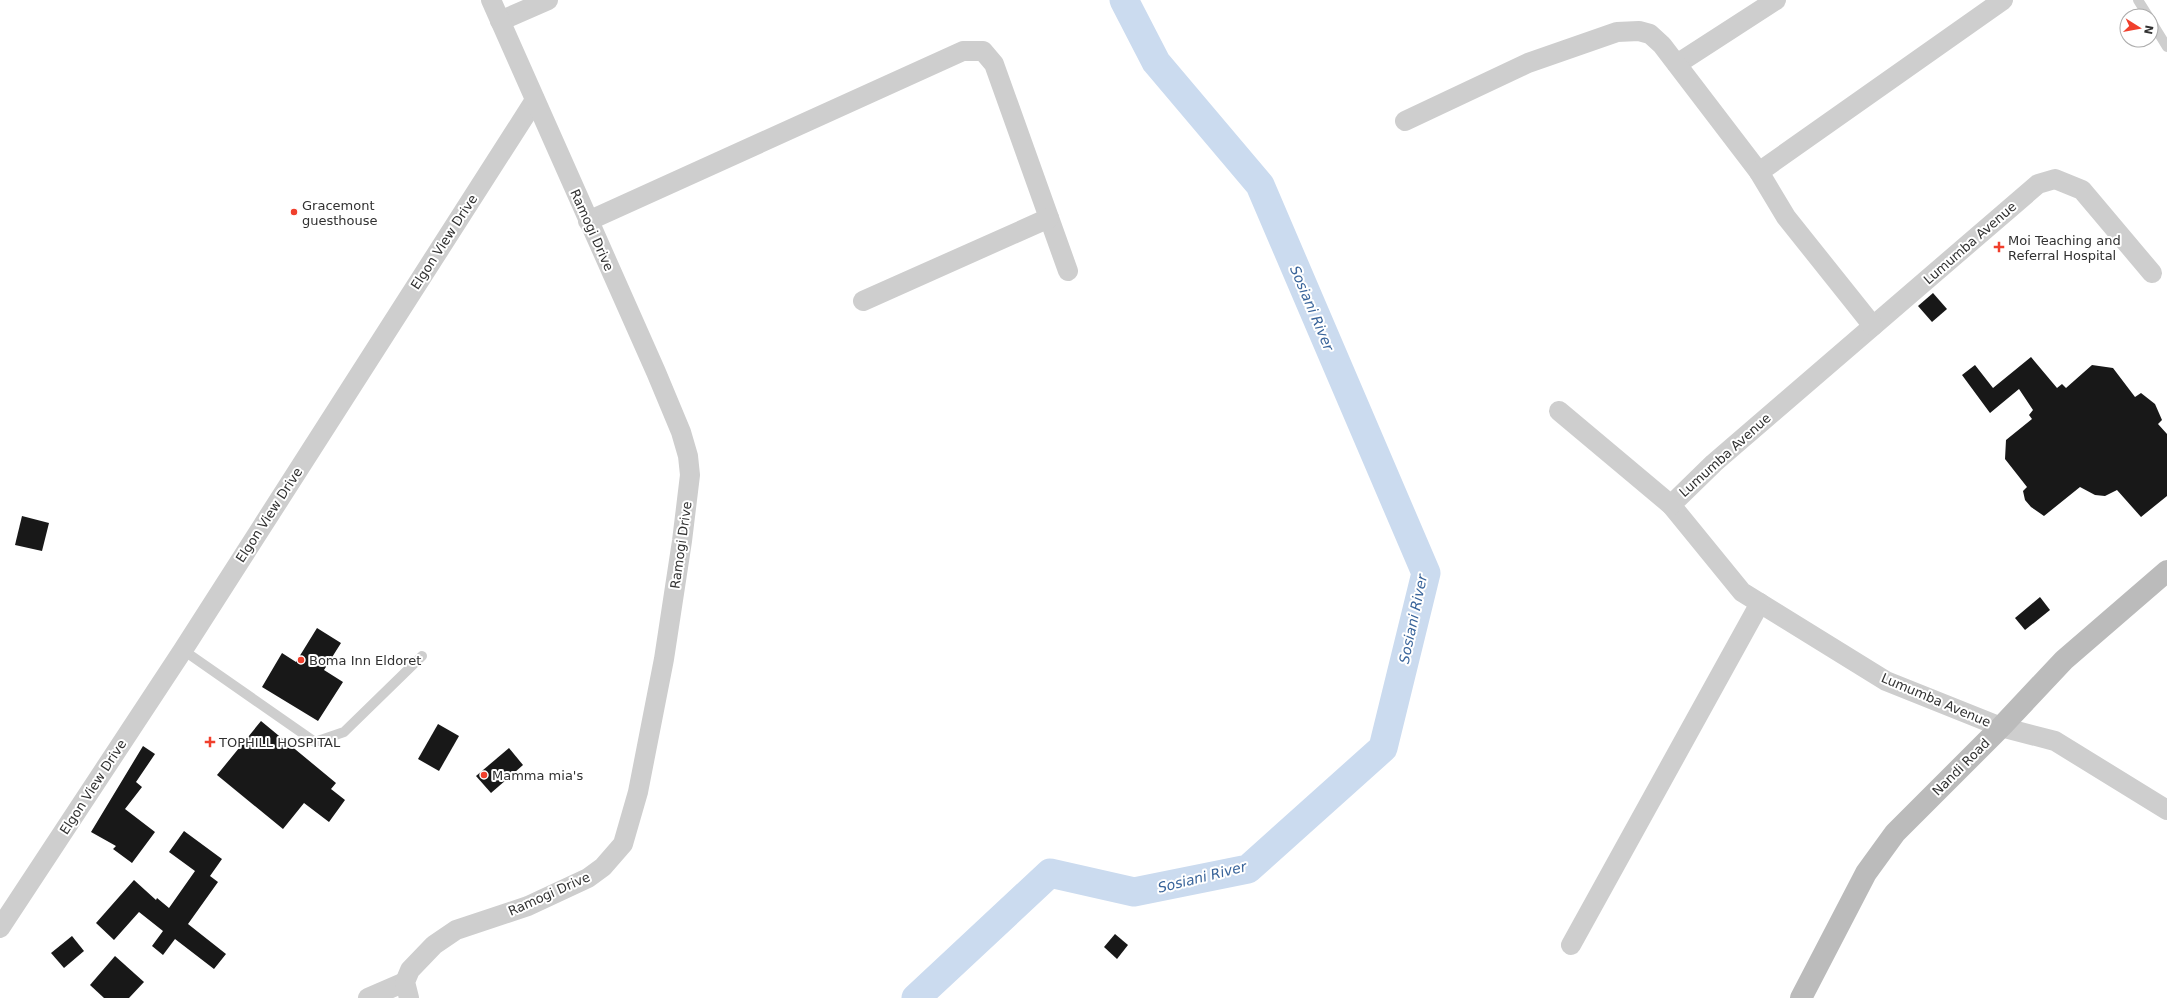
<svg xmlns="http://www.w3.org/2000/svg" width="2167" height="998" viewBox="0 0 2167 998" font-family="'DejaVu Sans',sans-serif">
<style>
.lines{fill:none;stroke-linecap:round;stroke-linejoin:round}
.river{stroke:#cbdbef;stroke-width:29}
.building{fill:#181818}
.lane{stroke:#cecece;stroke-width:10}
.street{stroke:#cecece;stroke-width:20}
.secondary{stroke:#bbb;stroke-width:22}
.poi-dot{fill:#f03f2c;stroke:#fff;stroke-width:1.5}
.labels{text-anchor:middle;dominant-baseline:central;stroke-width:4;stroke-linejoin:round;paint-order:stroke}
.poi-label{font-size:13px;fill:#313131;stroke:#fff;text-anchor:start}
.street-label{font-size:13px;fill:#313131;stroke:#fff}
.water-label{font-size:14px;font-style:italic;fill:#39649a;stroke:#fff}
</style>
<rect width="100%" height="100%" fill="#fff"/>
<g class="lines">
<polyline class="river" points="916,998 1050,873 1134,892 1248,869 1383,748 1426,573 1260,185 1156,62 1124,0"/>
</g>
<g class="building">
<polygon points="1933,293 1947,309 1932,322 1918,306"/>
<polygon points="2031,357 2057,388 2062,384 2066,388 2092,365 2113,368 2135,397 2141,393 2155,404 2162,420 2158,424 2167,434 2167,496 2141,517 2117,490 2105,496 2095,495 2080,487 2044,516 2031,507 2025,500 2023,491 2027,487 2005,459 2006,440 2032,419 2029,415 2033,410 2019,389 1990,413 1962,375 1975,365 1993,388"/>
<polygon points="22,516 49,523 42,551 15,545"/>
<polygon points="2040,597 2050,610 2025,630 2015,618"/>
<polygon points="317,628 341,643 324,670 343,682 318,721 262,687 282,653 296,662"/>
<polygon points="261,721 336,783 331,789 345,800 329,822 304,803 283,829 217,775"/>
<polygon points="438,724 459,736 439,771 418,759"/>
<polygon points="143,746 155,754 136,782 142,787 125,809 155,832 132,863 113,849 116,846 91,832"/>
<polygon points="509,748 523,765 491,793 476,776"/>
<polygon points="184,831 222,859 210,876 218,882 188,924 226,954 214,969 175,939 163,955 152,946 163,931 139,912 114,940 96,923 134,880 156,900 157,898 169,908 195,871 169,852"/>
<polygon points="1115,934 1128,945 1117,959 1104,947"/>
<polygon points="72,936 84,951 64,968 51,953"/>
<polygon points="115,956 144,982 129,998 104,998 90,985"/>
</g>
<g class="lines">
<g class="lane">
<polyline points="2138,0 2148,16"/>
<polyline points="2151,21 2167,47"/>
<polyline points="183,650 315,742 344,732 422,656"/>
</g>
<g class="street">
<polyline points="500,21 548,0"/>
<polyline points="1677,64 1776,0"/>
<polyline points="1405,121 1528,63 1617,32 1639,31 1650,34 1662,45 1759,172"/>
<polyline points="588,221 963,51 983,51 994,64 1068,271"/>
<polyline points="2152,273 2082,190 2055,179 2038,184 1714,463 1671,505 1742,592 1886,681 2001,727 2055,741 2167,810"/>
<polyline points="863,301 1049,218"/>
<polyline points="1873,326 1786,217 1759,172 2003,0"/>
<polyline points="1559,411 1671,505"/>
<polyline points="0,928 183,650 535,100"/>
<polyline points="1571,945 1760,603"/>
<polyline points="368,998 405,982"/>
<polyline points="409,998 405,982 410,970 434,945 456,930 528,906 588,878 603,867 623,844 638,792 664,659 682,541 690,475 688,456 681,432 656,372 491,0"/>
</g>
<polyline class="secondary" points="1801,998 1866,873 1895,833 2001,727 2064,660 2167,571"/>
</g>
<g class="poi-dot">
<circle cx="294" cy="212" r="4"/>
<path d="M1997 241h4v4h4v4h-4v4h-4v-4h-4v-4h4z"/>
<circle cx="301" cy="660" r="4"/>
<path d="M208 736h4v4h4v4h-4v4h-4v-4h-4v-4h4z"/>
<circle cx="484" cy="775" r="4"/>
</g>
<g class="labels">
<g class="poi-label">
<text x="302" y="205">Gracemont<tspan x="302" dy="15">guesthouse</tspan></text>
<text x="2008" y="240">Moi Teaching and<tspan x="2008" dy="15">Referral Hospital</tspan></text>
<text x="309" y="660">Boma Inn Eldoret</text>
<text x="219" y="742">TOPHILL HOSPITAL</text>
<text x="492" y="775">Mamma mia's</text>
</g>
<g class="street-label">
<text transform="translate(592 230) rotate(66)">Ramogi Drive</text>
<text transform="translate(444 242) rotate(-57)">Elgon View Drive</text>
<text transform="translate(1970 243) rotate(-41)">Lumumba Avenue</text>
<text transform="translate(1725 455) rotate(-42)">Lumumba Avenue</text>
<text transform="translate(269 515) rotate(-57)">Elgon View Drive</text>
<text transform="translate(681 545) rotate(-82)">Ramogi Drive</text>
<text transform="translate(1936 700) rotate(23)">Lumumba Avenue</text>
<text transform="translate(1961 767) rotate(-45)">Nandi Road</text>
<text transform="translate(93 787) rotate(-57)">Elgon View Drive</text>
<text transform="translate(549 894) rotate(-24)">Ramogi Drive</text>
</g>
<g class="water-label">
<text transform="translate(1312 308) rotate(67)">Sosiani River</text>
<text transform="translate(1413 619) rotate(-78)">Sosiani River</text>
<text transform="translate(1202 877) rotate(-14)">Sosiani River</text>
</g>
</g>
<g transform="translate(2139 28) rotate(101)"><circle r="19" fill="#ffffff" stroke="#adadad"/>
<path d="M0-3L7 15L0 10L-7 15Z" fill="#f03f2c"/>
<text y="-6" font-size="11" font-weight="bold" text-anchor="middle" fill="#313131">N</text>
</g>
</svg>
